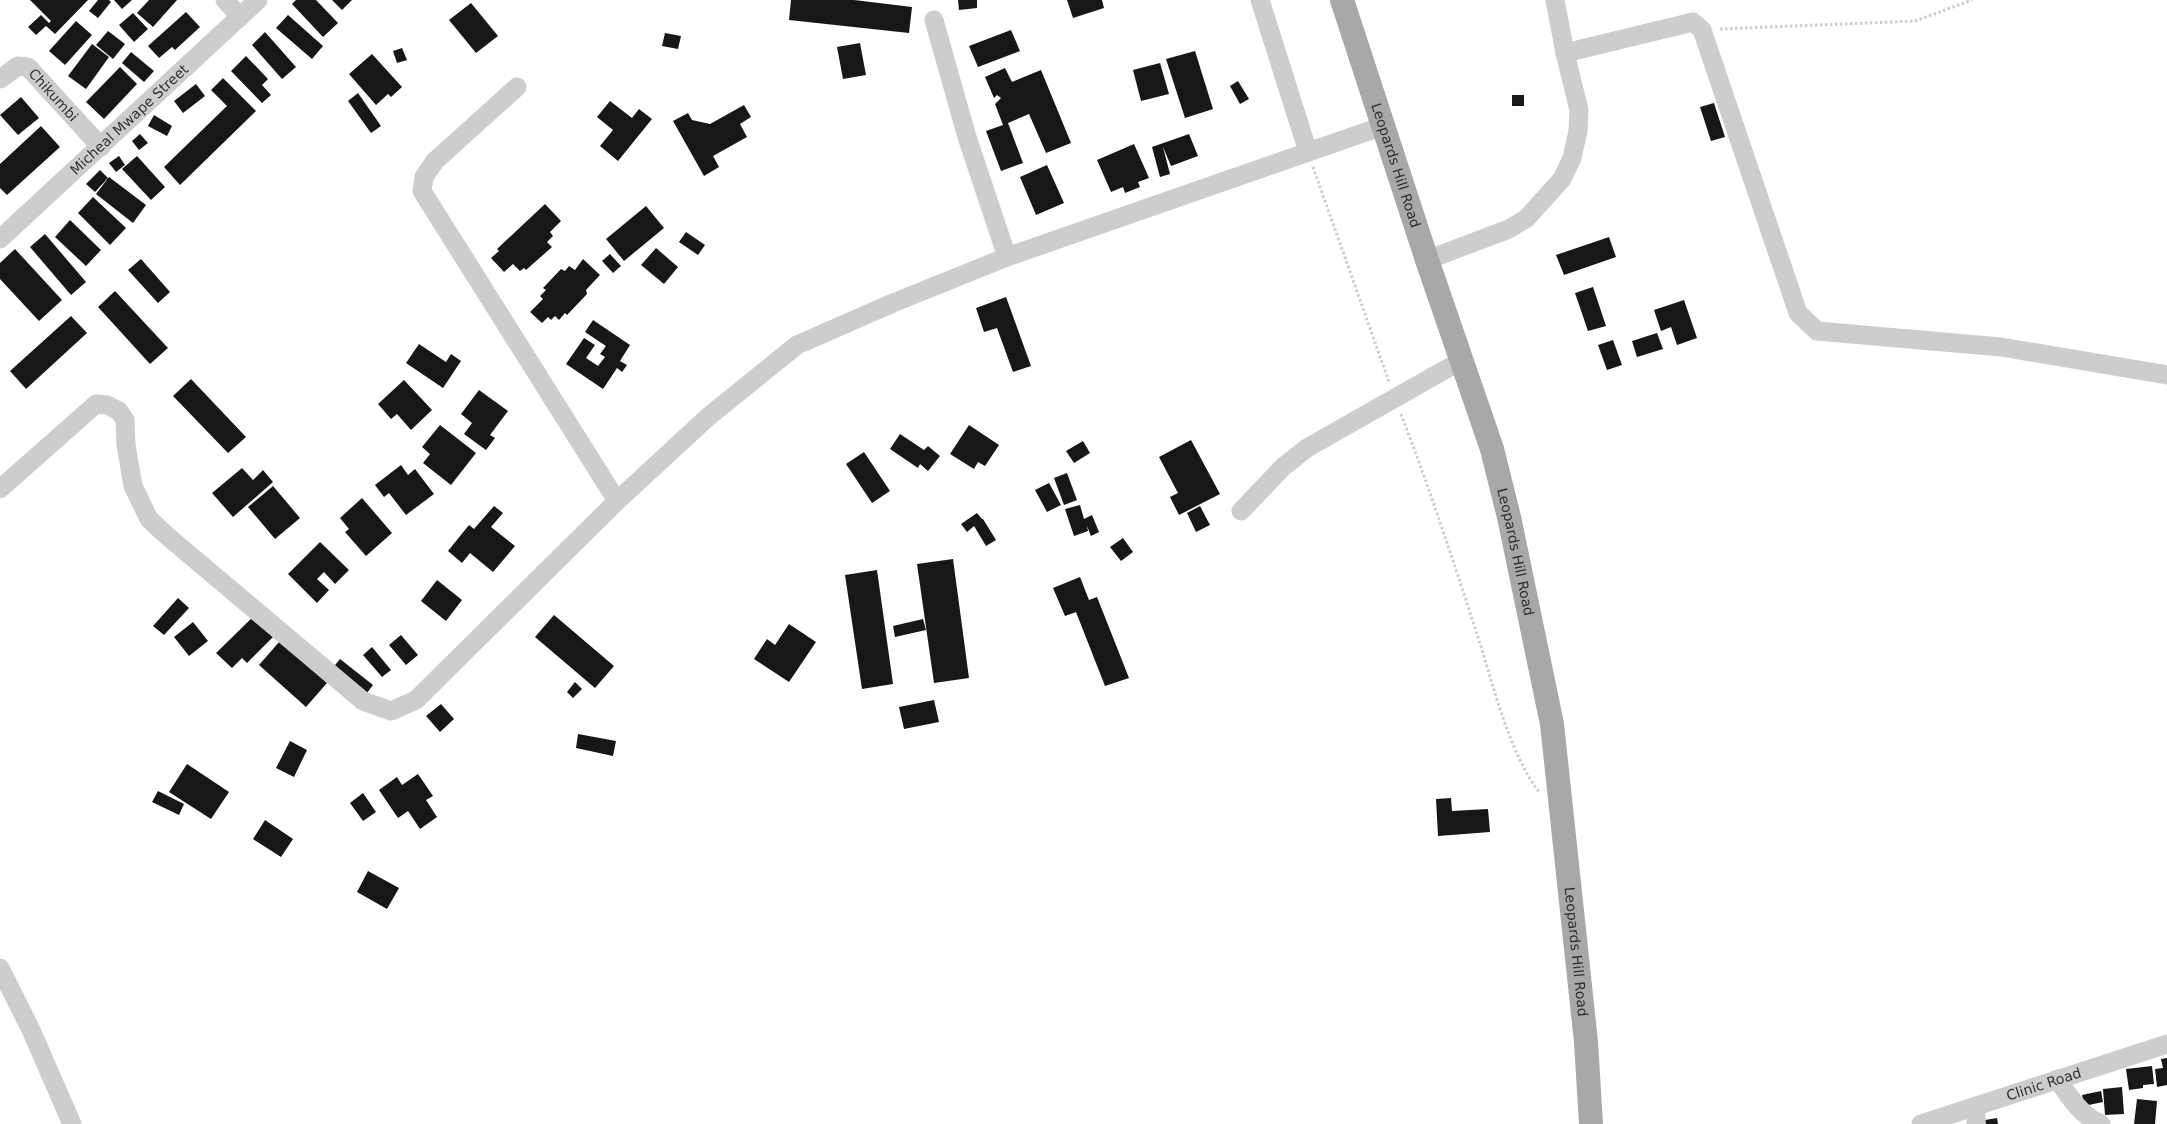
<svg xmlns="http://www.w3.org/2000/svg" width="2167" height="1124" viewBox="0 0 2167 1124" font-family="'DejaVu Sans',sans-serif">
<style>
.building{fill:#171717}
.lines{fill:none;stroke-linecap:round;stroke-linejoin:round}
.path{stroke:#cdcdcd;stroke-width:3;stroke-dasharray:2.5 2.5;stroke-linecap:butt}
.minor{stroke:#cdcdcd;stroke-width:19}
.major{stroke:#a8a8a8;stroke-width:24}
.labels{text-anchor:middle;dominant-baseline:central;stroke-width:5;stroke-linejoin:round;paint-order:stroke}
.street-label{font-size:14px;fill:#303030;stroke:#fff}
</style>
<rect width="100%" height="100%" fill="#fff"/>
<g class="building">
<polygon points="30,0 88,0 55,34 46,26 36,35 28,27 41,15 49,23 51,21"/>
<polygon points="98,0 109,0 111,2 98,18 89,11"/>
<polygon points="114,0 132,0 122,9"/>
<polygon points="149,0 177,0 153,27 137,13"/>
<polygon points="296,0 316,0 338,23 323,37 292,4"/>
<polygon points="332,0 352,0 342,10"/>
<polygon points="791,0 854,0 912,7 909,33 789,20"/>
<polygon points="958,0 977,0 977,8 959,10"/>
<polygon points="1067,0 1102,0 1104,8 1073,18"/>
<polygon points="471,3 498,36 476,53 449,20"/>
<polygon points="186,12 200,27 175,50 172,47 159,58 148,46"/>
<polygon points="133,13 148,29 134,42 119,25"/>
<polygon points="288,15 323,46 312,59 276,28"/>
<polygon points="76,21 92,35 65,65 49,51"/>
<polygon points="1011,30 1020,51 978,67 969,46"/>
<polygon points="108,31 125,44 113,59 96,45"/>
<polygon points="265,32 296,67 282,79 252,45"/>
<polygon points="665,33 681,36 678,49 662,46"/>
<polygon points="860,43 866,75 843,79 837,47"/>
<polygon points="92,44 109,57 86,89 68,76"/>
<polygon points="402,48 407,60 397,63 393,51"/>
<polygon points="1195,51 1213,109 1185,118 1166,59"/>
<polygon points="131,52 154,71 144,82 122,63"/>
<polygon points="372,54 402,87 391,97 388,94 376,105 349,74"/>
<polygon points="246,56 268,79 262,85 271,95 262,103 231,71"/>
<polygon points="1160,63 1169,94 1141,101 1133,70"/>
<polygon points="120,67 137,84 104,119 86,102"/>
<polygon points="1005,68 1012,82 1041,70 1071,143 1046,153 1029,114 1008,123 1023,163 1001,171 986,131 1003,125 995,104 1001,98 997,95 994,98 985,77"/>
<polygon points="223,78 256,111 180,185 164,167 227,106 211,90"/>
<polygon points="1238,81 1249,99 1240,104 1230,86"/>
<polygon points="196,84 205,96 183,113 174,101"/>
<polygon points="358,93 381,126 371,133 348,101"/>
<rect x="1512" y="95" width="12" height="11"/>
<polygon points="21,97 39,118 18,135 0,115"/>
<polygon points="610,101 632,118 639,109 652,119 618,161 600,146 613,130 597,117"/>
<polygon points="1714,103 1725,137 1711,141 1700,107"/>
<polygon points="744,105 751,117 740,124 747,137 713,156 719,167 704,176 673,121 688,113 692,120 710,124"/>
<polygon points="154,115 172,126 167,136 148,126"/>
<polygon points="41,126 60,147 7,195 0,188 0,164"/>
<polygon points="140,134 148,143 139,150 132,141"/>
<polygon points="1189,134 1198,156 1171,166 1163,147 1170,174 1160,177 1152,147"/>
<polygon points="1134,144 1149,178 1138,182 1140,187 1125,193 1123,187 1111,192 1097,160"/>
<polygon points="119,156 125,165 116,172 109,163"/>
<polygon points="137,156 165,187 151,200 122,169"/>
<polygon points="1047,165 1064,203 1036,215 1020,177"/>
<polygon points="100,170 108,178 95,192 86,184"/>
<polygon points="109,177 146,205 133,223 96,194"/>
<polygon points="93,197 126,228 110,245 78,213"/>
<polygon points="545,204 561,221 550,232 553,236 547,242 552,247 526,270 524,268 520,271 513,264 504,272 491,258 499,251 497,249"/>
<polygon points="646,206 664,228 624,261 606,239"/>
<polygon points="70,220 101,250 86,266 55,237"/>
<polygon points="686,232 705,245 698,255 679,242"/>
<polygon points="45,234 86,282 71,295 30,247"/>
<polygon points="1609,237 1616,257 1564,275 1556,255"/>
<polygon points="656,248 678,267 664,284 641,265"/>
<polygon points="15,249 62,300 39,321 0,279 0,263"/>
<polygon points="610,254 621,266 613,273 602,261"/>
<polygon points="141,259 170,292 158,303 128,270"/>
<polygon points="583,259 600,275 586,290 587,294 567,315 565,313 559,320 555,316 551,320 548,317 542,323 530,312 543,299 540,296 546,290 543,288 561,269 565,271 569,266 575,270"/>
<polygon points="1593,287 1606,326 1588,331 1575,293"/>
<polygon points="115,291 168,348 150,364 98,307"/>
<polygon points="1006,297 1031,366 1013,372 997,328 984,332 976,308"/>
<polygon points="1684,300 1697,338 1677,345 1671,327 1661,331 1654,310"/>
<polygon points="71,316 87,333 26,389 10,371"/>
<polygon points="593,320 630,345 620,361 627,365 622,372 617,368 603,389 566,364 584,338 595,345 586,358 598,366 605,357 600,354 606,346 585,332"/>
<polygon points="1657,333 1663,349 1637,357 1632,341"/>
<polygon points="1613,340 1622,365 1607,370 1598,345"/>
<polygon points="419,344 446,362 451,354 461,361 443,388 406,363"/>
<polygon points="191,379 246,437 228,453 173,396"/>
<polygon points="404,380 432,410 411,430 397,414 391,419 378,404"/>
<polygon points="479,390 508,411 490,435 495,438 486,450 464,434 472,423 461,414"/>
<polygon points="440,425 476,453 451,485 423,463 430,454 422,447"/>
<polygon points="969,425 999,445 985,466 978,462 974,469 950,454"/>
<polygon points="900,434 924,450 928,446 940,456 928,471 920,464 918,468 890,449"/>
<polygon points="1191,440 1220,494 1179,515 1170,497 1178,493 1159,457"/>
<polygon points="1083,441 1090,453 1074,463 1066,451"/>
<polygon points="864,452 890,491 872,503 846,464"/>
<polygon points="401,465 408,475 415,469 434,494 406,515 389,493 384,497 375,485"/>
<polygon points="242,468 253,480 263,470 273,482 233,517 212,493"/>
<polygon points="1067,473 1077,500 1064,505 1054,478"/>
<polygon points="1049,483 1061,505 1047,512 1035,490"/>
<polygon points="273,486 300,518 275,539 248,507"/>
<polygon points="362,498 392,533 366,556 345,532 349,529 340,518"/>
<polygon points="1080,505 1084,519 1092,515 1099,532 1091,536 1087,526 1088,531 1074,536 1065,509"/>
<polygon points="494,506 503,513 491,527 515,546 493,572 470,553 462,563 448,551 469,525 474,529"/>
<polygon points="1200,506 1210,525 1196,532 1187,513"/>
<polygon points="977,513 982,519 983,519 996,540 986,546 974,526 967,532 961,524"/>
<polygon points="1123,538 1133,552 1121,561 1110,547"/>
<polygon points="320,542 349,570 335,584 324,572 317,579 329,590 317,603 288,574"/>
<polygon points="953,559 969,678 934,683 917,564"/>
<polygon points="877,570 893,684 862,689 845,575"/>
<polygon points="1080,577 1089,600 1097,597 1129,678 1105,686 1076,612 1065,616 1053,588"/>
<polygon points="437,580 462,600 446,621 421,601"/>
<polygon points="178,598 189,608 164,635 153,626"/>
<polygon points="258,612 278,632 247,663 242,658 232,668 216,653"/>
<polygon points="554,615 614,666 595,688 535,637"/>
<polygon points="923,619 926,630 895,637 893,626"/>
<polygon points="193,622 208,641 189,656 174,637"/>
<polygon points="789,624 816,642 789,682 754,659 767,639 775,645"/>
<polygon points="401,635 418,655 406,665 389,645"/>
<polygon points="280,641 327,683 306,707 259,665"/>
<polygon points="372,647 391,670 382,677 363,655"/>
<polygon points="340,659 373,685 360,702 327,675"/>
<polygon points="575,682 582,689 573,698 567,692"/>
<polygon points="934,700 939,722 904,729 899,707"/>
<polygon points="441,704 454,719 440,732 426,716"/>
<polygon points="578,734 616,741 613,756 576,748"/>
<polygon points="290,741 307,750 294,777 276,768"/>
<polygon points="187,764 229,792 211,819 169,792"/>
<polygon points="418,774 433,796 426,800 437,817 420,829 408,811 398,818 379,790 397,777 402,785"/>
<polygon points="158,791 184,804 179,815 152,802"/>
<polygon points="363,793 376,812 363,821 350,803"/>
<polygon points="1451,798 1452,811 1488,809 1490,832 1438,836 1436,799"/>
<polygon points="265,820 293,839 281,857 253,839"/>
<polygon points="368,871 399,888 387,909 357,892"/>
<polygon points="2167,1058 2167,1085 2157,1087 2155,1069 2163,1068 2161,1059"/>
<polygon points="2152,1066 2154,1084 2143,1085 2143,1088 2129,1090 2126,1069"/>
<polygon points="2122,1087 2124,1114 2105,1115 2103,1089"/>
<polygon points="2101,1091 2103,1102 2084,1106 2082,1095"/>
<polygon points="2137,1099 2157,1101 2155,1124 2134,1124"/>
<polygon points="1997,1118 1998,1124 1986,1124 1985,1120"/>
</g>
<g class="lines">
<g class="path">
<polyline points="1720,29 1915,21 1972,0"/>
<polyline points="1313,167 1389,382"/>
<path d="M1401,414C1429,487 1453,560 1477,634C1493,683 1508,751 1539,792"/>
</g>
<g class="minor">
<polyline points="225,0 240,17"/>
<polyline points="1260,0 1308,152"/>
<polyline points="934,20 967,137 1007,257"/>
<polyline points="1565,53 1693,22 1702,30 1798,313 1817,331 2001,347 2167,375"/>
<path id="s1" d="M0,79L18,66L28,67L101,147"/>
<polyline points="517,87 435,161 424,177 422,191 617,501"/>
<path id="s2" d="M0,239L258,0"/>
<polyline points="1427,260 1509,229 1527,218 1562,179 1572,158 1578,131 1579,110 1565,53 1555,0"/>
<polyline points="0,489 96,404 107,405 119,411 125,420 126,445 133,486 149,519 166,535 363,701 391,711 416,700 617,501 708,417 797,345 893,303 1007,257 1383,126"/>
<polyline points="1241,511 1283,467 1307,448 1462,360"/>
<polyline points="0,968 31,1030 72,1124"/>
<path d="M2057,1079C2070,1097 2080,1115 2101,1124"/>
<path id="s3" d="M1921,1124L2167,1044"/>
<polyline points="1976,1124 1976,1106"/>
</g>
<path class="major" id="s4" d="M1342,0L1427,260L1492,449L1509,517L1552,724L1586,1042L1591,1124"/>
</g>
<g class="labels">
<g class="street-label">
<text stroke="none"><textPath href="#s1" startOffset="70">Chikumbi</textPath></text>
<text stroke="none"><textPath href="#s2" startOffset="176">Micheal Mwape Street</textPath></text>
<text stroke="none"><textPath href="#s4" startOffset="174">Leopards Hill Road</textPath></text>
<text stroke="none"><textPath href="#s4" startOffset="579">Leopards Hill Road</textPath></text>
<text stroke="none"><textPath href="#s4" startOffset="984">Leopards Hill Road</textPath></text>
<text stroke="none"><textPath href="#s3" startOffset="129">Clinic Road</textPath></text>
</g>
</g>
</svg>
